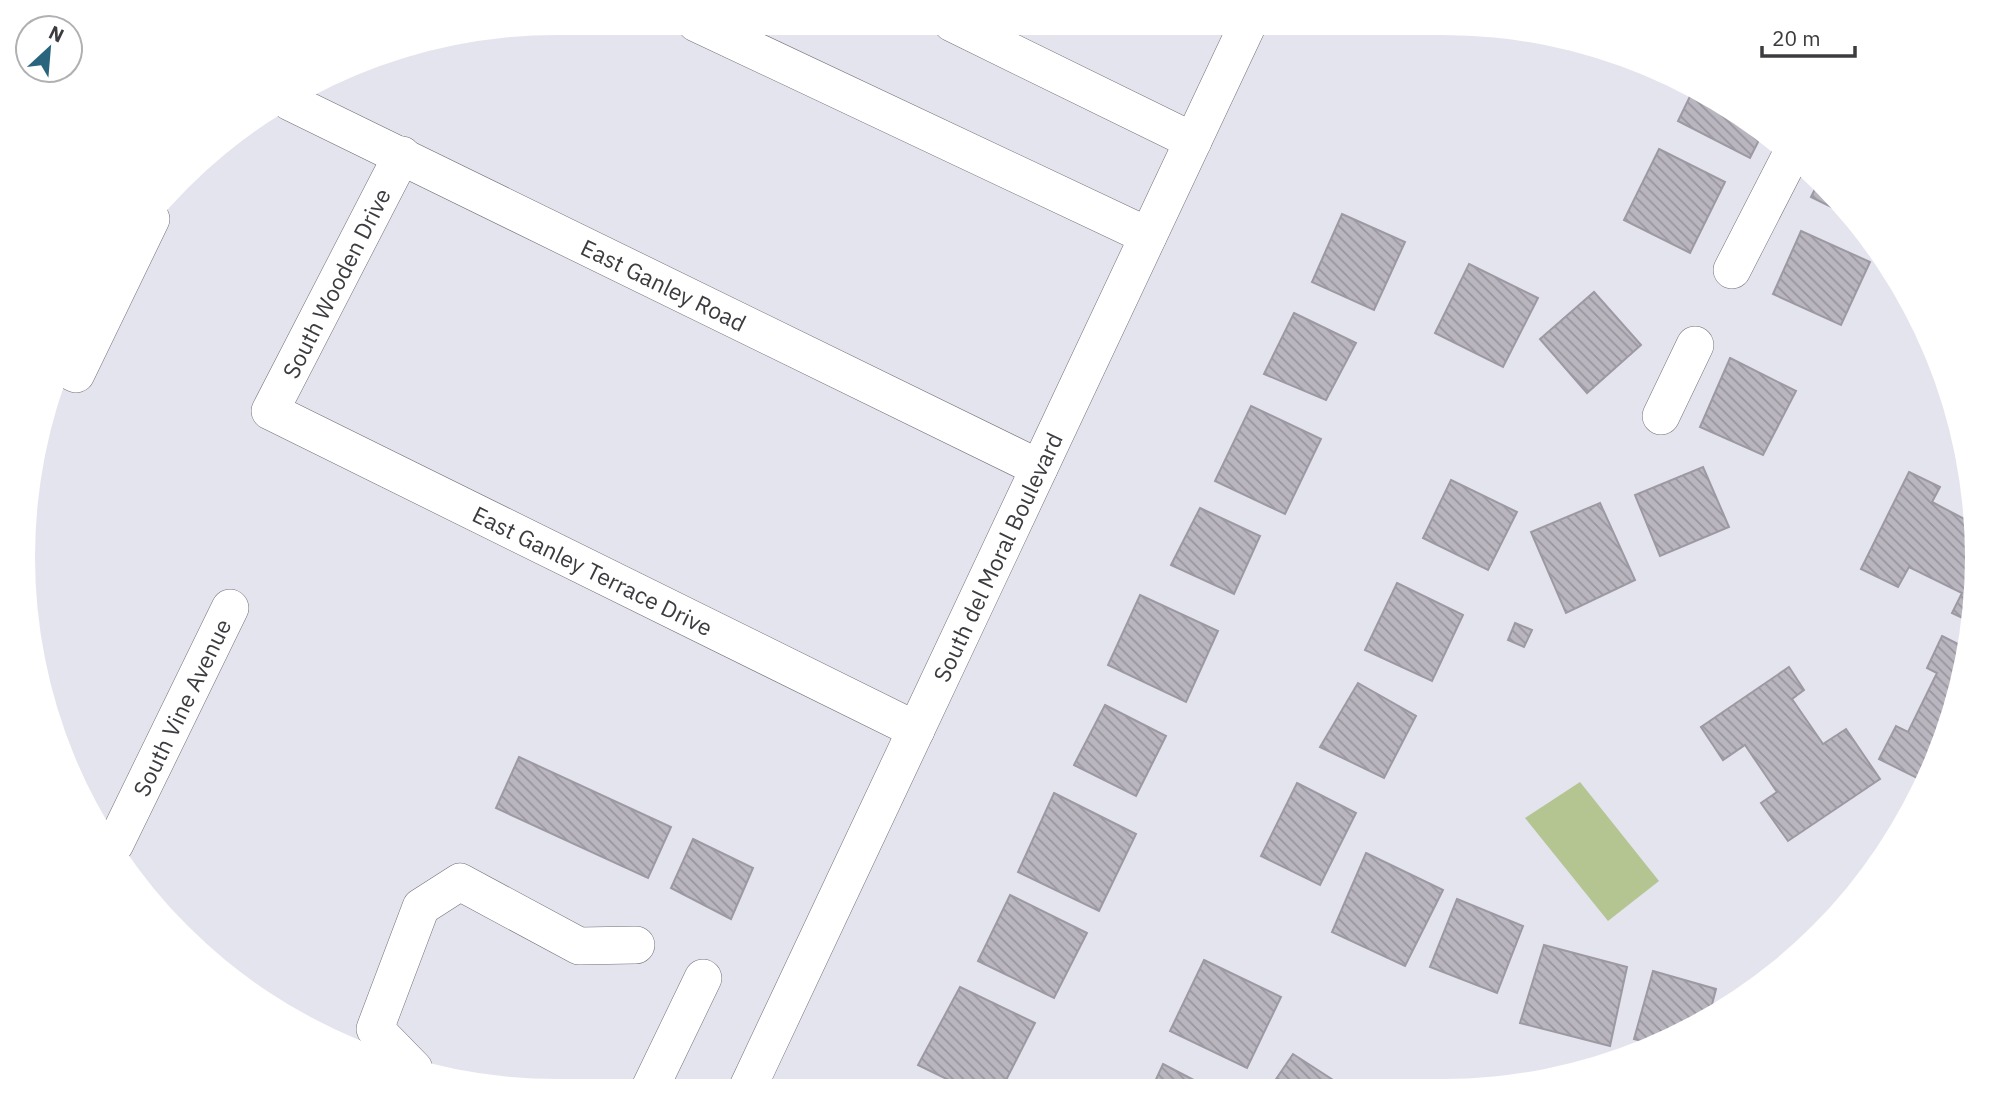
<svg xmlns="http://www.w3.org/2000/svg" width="2000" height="1114" viewBox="0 0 2000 1114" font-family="'IBM Plex Sans',sans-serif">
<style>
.garden{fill:#b4c592}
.building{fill:url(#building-back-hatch);stroke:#9d99a2;stroke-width:2}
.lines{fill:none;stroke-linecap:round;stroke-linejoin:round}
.minor-casing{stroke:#72717a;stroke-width:38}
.minor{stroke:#fff;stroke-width:37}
.labels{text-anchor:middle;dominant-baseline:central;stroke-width:6;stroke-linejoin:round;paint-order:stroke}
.street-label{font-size:23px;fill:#3c3c40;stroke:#fff}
</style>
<defs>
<pattern id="building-back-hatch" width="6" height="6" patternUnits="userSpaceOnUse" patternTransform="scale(1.75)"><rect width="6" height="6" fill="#bab6c0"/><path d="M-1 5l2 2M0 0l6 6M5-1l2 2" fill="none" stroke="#98959d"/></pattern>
</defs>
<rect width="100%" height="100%" fill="#e4e4ee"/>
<polygon class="garden" points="1580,782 1659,881 1608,921 1525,818"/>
<g class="building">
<polygon points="1694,88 1710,95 1763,132 1750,158 1678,121"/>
<polygon points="1659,149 1725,182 1690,253 1624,220"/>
<polygon points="1819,181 1854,218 1811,197"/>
<polygon points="1342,214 1405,242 1374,310 1312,282"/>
<polygon points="1801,231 1870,262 1841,325 1773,294"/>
<polygon points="1469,264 1538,298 1503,367 1435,333"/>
<polygon points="1594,292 1641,345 1587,393 1540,339"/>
<polygon points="1294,313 1356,343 1326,400 1264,374"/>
<polygon points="1730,358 1796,391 1763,455 1700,427"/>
<polygon points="1251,406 1321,439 1285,514 1215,481"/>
<polygon points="1703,467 1729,527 1660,556 1635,495"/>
<polygon points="1909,472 1940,487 1932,502 1976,525 1973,623 1952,613 1962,593 1909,567 1898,587 1861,569"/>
<polygon points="1451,480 1517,512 1488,570 1423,538"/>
<polygon points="1600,503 1635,580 1566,613 1531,532"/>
<polygon points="1200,508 1260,536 1234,594 1171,565"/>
<polygon points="1397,583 1463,615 1432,681 1365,650"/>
<polygon points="1140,595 1218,631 1186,702 1108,665"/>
<polygon points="1515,623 1532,630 1524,647 1508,640"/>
<polygon points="1942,636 1968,649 1949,729 1925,782 1879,759 1896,726 1908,732 1937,673 1927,668"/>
<polygon points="1789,667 1804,690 1792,699 1823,744 1846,729 1880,779 1788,841 1761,803 1777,792 1745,745 1723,760 1701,727"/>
<polygon points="1358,683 1416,716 1384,778 1320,747"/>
<polygon points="1105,705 1166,736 1136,796 1074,765"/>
<polygon points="519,757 671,827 648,878 496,808"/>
<polygon points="1297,783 1356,813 1320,885 1261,856"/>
<polygon points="1054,793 1136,834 1099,911 1018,872"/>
<polygon points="693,839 753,868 731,919 671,888"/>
<polygon points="1366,853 1443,890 1405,966 1332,932"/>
<polygon points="1010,895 1087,933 1054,998 978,961"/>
<polygon points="1457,899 1523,926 1497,993 1430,967"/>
<polygon points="1544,945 1627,967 1610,1046 1520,1023"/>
<polygon points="1204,960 1281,997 1247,1068 1170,1031"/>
<polygon points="1653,971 1716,989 1709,1016 1653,1044 1634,1039"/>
<polygon points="960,987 1035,1023 1002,1088 967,1089 918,1065"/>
<polygon points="1293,1054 1344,1087 1270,1088"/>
<polygon points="1163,1064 1209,1088 1152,1088"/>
</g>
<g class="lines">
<defs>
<g id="minor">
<polyline points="696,23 1148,236"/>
<polyline points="952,23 1193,141"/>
<path id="s1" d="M290,102L1039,468"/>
<path id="s2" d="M402,155L270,411L916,730"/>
<polyline points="1732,270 1792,153"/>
<polyline points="64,368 76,374 151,219"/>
<polyline points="1661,416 1695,345"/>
<path id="s3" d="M115,844L230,608"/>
<polyline points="414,1069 375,1029 421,907 460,882 579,946 636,945"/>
<path id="s4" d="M747,1089L1248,24"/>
<polyline points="649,1090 703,978"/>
</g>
</defs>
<use href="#minor" class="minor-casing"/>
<use href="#minor" class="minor"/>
</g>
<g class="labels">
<g class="street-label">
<text transform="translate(336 283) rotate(-63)">South Wooden Drive</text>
<text stroke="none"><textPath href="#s1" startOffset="416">East Ganley Road</textPath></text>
<text stroke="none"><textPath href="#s4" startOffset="588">South del Moral Boulevard</textPath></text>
<text stroke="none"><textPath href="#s2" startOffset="648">East Ganley Terrace Drive</textPath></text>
<text stroke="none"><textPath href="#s3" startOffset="152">South Vine Avenue</textPath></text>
</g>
</g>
<path d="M0 0H2000V1114H0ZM557 35H1443A522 522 0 0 1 1965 557V557A522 522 0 0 1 1443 1079H557A522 522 0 0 1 35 557V557A522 522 0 0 1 557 35Z" fill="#fff" fill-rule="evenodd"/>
<g transform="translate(49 49) rotate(26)"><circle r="33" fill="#ffffff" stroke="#b1b1b3" stroke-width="2"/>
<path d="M0-5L12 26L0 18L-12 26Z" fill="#29667d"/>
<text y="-10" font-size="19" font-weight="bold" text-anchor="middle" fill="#3c3c40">N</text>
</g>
<path d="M1762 46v10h93v-10" fill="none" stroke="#3c3c40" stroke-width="3.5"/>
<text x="1772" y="46" font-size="21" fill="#3c3c40" stroke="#ffffff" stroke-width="5" paint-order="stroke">20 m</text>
</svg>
